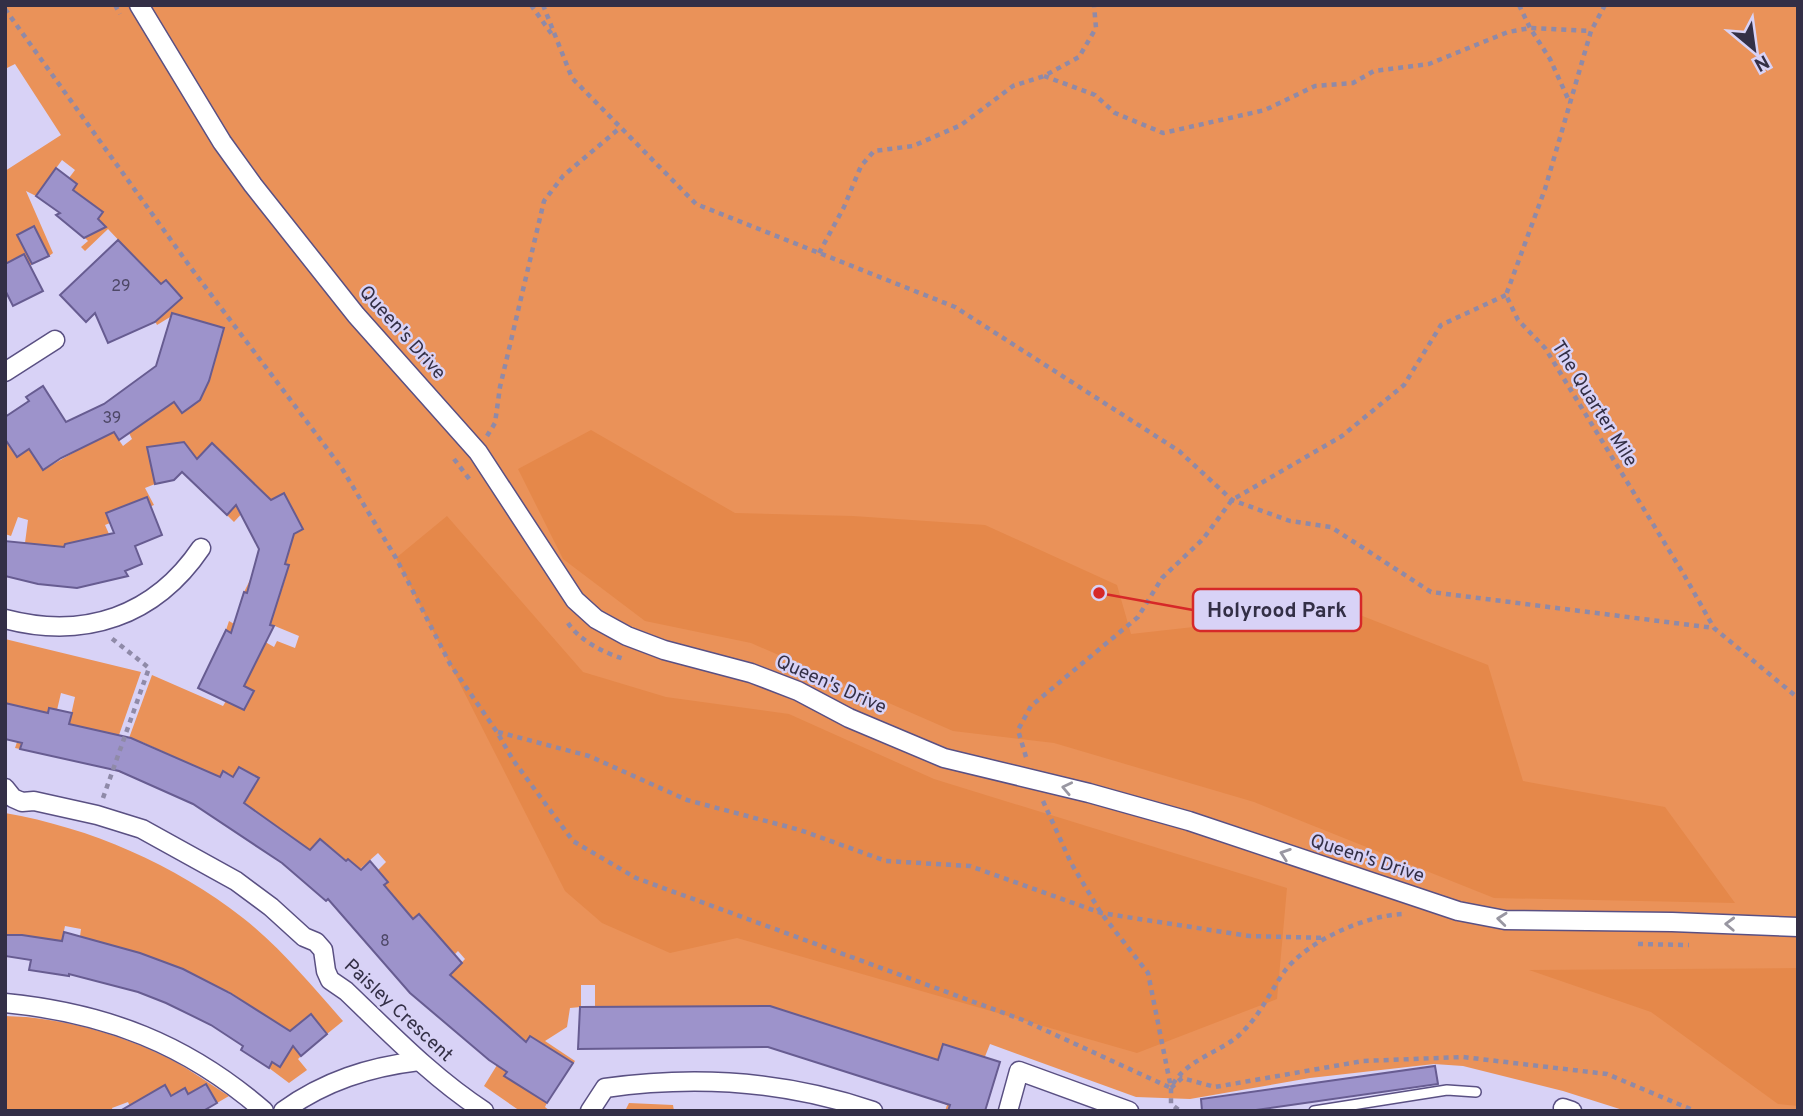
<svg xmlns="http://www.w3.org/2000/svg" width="1803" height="1116" viewBox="0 0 1803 1116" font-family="Overpass,sans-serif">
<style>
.green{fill:#ea9259}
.forest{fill:#e5884a}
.building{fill:#9d93cb;stroke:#675c91;stroke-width:2}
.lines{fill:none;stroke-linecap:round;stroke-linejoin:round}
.lane-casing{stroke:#5a5083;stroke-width:12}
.street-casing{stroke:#5a5083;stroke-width:21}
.path{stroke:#8f8aa8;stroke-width:4.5;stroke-dasharray:5 5;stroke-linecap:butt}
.lane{stroke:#fff;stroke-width:9}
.street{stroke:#fff;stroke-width:18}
.oneway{stroke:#9997a2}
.labels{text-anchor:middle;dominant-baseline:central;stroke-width:5;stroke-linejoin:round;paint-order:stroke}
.number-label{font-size:16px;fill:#4e4867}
.street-label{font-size:19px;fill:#332f46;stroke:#d8d2f6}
.leader{fill:none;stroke:#d62828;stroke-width:2.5}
.callout-dot{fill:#d62828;stroke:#d8d2f6;stroke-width:2.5}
.callout{fill:#d8d2f6;stroke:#d62828;stroke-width:2.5}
.callout-label{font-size:21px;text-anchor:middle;font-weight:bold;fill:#332f46}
</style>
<rect width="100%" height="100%" fill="#d8d2f6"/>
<g class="green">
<polygon points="5,5 1798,5 1798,1111 1626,1111 1563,1091 1463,1066 1434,1064 1310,1078 1190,1099 1136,1097 990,1044 984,1059 948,1111 945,1111 947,1105 942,1103 959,1049 943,1044 938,1060 782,1010 770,1048 762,1047 762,1007 595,1007 595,985 581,985 581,1007 570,1008 567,1027 545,1041 575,1061 573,1064 530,1036 505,1075 547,1103 545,1107 550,1111 520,1111 484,1086 507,1049 449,976 465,959 458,951 455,954 449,948 431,963 427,923 420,915 413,919 378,891 388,882 378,870 386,862 378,853 360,869 348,859 340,868 329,847 320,839 301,860 225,793 229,774 223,771 219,777 142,742 127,775 117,771 152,675 223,706 226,701 244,710 253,691 235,682 245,662 254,666 260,655 251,651 254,643 226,630 229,621 274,647 277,641 295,648 299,636 270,624 277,602 244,592 250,580 282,589 289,565 285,564 288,556 273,552 273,549 291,548 287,538 303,529 247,513 245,510 234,522 227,515 232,464 204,494 196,486 225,455 212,443 197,459 184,442 148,450 155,484 145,488 154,505 142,510 138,500 106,513 110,523 105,525 109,534 72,544 65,544 64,547 25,543 28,520 18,517 11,536 5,534 5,445 8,443 17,457 29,449 43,470 78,450 104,418 123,446 132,439 129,433 163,409 168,393 182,413 200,400 214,365 201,349 217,353 224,328 175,314 157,325 155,321 182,298 166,280 139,303 103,271 126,248 108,229 85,251 81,247 88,241 84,237 82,197 63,221 59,218 62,214 58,211 77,184 69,178 75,170 62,160 36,196 26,191 53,253 49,256 34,226 18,234 32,264 30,265 33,272 23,277 11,261 5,264 5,171 61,135 15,64 5,69"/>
<polygon points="5,639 141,672 119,735 82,727 67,733 75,697 61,693 57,710 49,708 45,728 27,724 20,749 15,748 17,742 12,741 5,703"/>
<path d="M5,813C91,828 174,864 243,918C281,948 311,985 343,1021L327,1034L310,1014L285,1036L301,1056L298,1059L307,1070L289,1083L269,1068L272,1062L289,1053L243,1046L232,1039L252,1007L228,991L209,1019L212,984L141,953L129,984L79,944L81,929L65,926L62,941L30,936L26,957L7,956Z"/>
<path d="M5,1016C61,1017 121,1034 170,1059C191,1070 210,1084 229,1096L217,1103L206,1084L191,1092L202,1111H198L185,1088L171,1096L165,1086L132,1111L128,1102L112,1108L113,1111H5Z"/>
<polygon points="629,1103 673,1105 674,1111 625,1111"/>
</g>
<g class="forest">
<polygon points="591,430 735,513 853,516 985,525 1117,585 1131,634 1347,610 1488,665 1523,781 1665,807 1735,903 1494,898 1254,802 1054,743 953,731 751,643 645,621 563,559 518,469"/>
<polygon points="447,516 583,672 666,697 789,714 934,779 1287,888 1277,999 1137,1053 737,938 670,953 602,923 565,891 396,558"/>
<polygon points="1798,968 1798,1106 1778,1104 1651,1012 1529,970"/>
</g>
<g class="building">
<polygon points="56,168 77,184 73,190 103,212 98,219 106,227 84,238 56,215 60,213 36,196"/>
<polygon points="34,226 49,256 32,264 17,235"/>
<polygon points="118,240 161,284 166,280 182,298 155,322 108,343 95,313 86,322 60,295"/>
<polygon points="24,254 43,291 13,306 5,290 5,264"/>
<polygon points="172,313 224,328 209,381 200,400 182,413 174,402 119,440 114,432 61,458 43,470 29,449 17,457 5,439 5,417 29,401 26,397 43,386 66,422 104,404 156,366"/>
<polygon points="184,442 197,459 212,443 271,500 284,493 303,529 294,534 285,564 289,565 270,625 274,626 244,686 254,691 244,710 198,688 226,630 231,633 244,592 247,593 259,549 236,505 227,515 182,472 174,480 155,484 147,447"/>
<polygon points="147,497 162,535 135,546 142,564 125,571 128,576 77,588 38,584 5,576 5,541 64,547 65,544 114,533 106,513"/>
<polygon points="5,703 48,713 49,708 72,713 69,724 131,738 220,777 223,771 233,777 239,767 259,778 244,803 310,850 320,839 346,861 348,859 361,870 370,861 388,882 384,885 413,919 419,914 462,963 450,975 526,1042 530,1036 573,1063 547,1103 504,1076 507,1072 489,1060 410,993 328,899 326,901 282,863 193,804 119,771 20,749 22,743 5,739"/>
<polygon points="64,932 140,953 183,969 230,993 290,1031 311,1014 327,1034 301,1056 293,1046 280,1067 272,1062 269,1068 241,1050 243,1046 211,1025 166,1003 138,992 69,974 69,976 29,970 31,960 5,956 5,935 22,935 62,941"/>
<polygon points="770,1006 938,1060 943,1044 1000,1062 985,1111 948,1111 950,1105 768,1047 578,1049 580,1007"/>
<polygon points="1435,1066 1438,1084 1249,1111 1202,1111 1201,1099"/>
<polygon points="206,1084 217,1103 203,1111 120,1111 165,1085 171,1096 185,1088 188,1094"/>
</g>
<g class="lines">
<defs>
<polyline id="lane" points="1314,1111 1447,1090 1476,1092"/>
<g id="street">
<polyline points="139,5 222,142 253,185 356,315 478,452 575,600 596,619 627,636 664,650 751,673 798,691 849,718 944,758 1089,793 1189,821 1458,911 1505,920 1672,922 1798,927"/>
<polyline points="5,372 55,340"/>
<path d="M5,619C85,640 155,616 201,548"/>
<path d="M5,788L13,798L22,802L34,801L97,815L142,829L236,881L271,907L304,937L316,942L323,950L326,971L330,980L346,991C390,1033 433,1078 484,1111"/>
<path d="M5,1003C106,1013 187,1044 264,1111"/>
<polyline points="1563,1108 1572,1111"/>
<path d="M283,1111C325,1081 369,1067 419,1061"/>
<path d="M590,1111L605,1088C696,1075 786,1081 873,1111"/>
<polyline points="1008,1111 1019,1071 1129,1111"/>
</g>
</defs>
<use href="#lane" class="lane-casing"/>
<use href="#street" class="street-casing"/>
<g class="path">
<polyline points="115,5 120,14"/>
<polyline points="531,5 553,36"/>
<polyline points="543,5 572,78 696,204 955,307 1179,451 1232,500 1290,521 1331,527 1431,592 1714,628"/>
<polyline points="1519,5 1530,28 1550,59 1570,103"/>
<polyline points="1605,5 1591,31 1545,189 1506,295 1518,320 1545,348 1683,573 1714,628 1798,698"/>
<polyline points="5,9 191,268 341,467 396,558 450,664 497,732 513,760 573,841 636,878 1023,1020 1171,1088"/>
<polyline points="1044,76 1095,95 1115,113 1163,133 1265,110 1315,86 1353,83 1374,71 1429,64 1508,32 1530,28 1591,31"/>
<polyline points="819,253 844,207 861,166 874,151 913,146 961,125 1013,86 1044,76 1079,57 1096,28 1094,5"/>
<polyline points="487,436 495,423 500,387 544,201 563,176 621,127"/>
<polyline points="454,459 470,480"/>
<path d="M568,623C579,640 604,653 624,659"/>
<polyline points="498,732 589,756 687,800 800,830 886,861 970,866 1101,913 1249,936 1326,938"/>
<polyline points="1026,757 1018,730 1031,706 1138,617 1162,578 1203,539 1232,500 1342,436 1404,385 1441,325 1506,295"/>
<polyline points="103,798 149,668 110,637"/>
<polyline points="1043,801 1071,863 1101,913 1148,973 1171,1088 1171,1104 1180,1111"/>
<polyline points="1638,944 1689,945"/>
<path d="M1173,1084C1186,1061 1217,1053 1237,1037C1259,1018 1268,995 1284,972C1307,941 1364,916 1402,914"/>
<polyline points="1171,1088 1182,1078 1215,1087 1363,1061 1463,1057 1607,1074 1695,1111"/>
</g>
<use href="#lane" class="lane"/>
<use href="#street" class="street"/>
</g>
<defs><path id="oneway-chevron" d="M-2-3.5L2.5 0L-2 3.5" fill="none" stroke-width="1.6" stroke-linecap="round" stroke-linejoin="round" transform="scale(1.75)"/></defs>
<g class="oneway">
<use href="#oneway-chevron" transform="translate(1067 788) rotate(-168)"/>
<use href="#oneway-chevron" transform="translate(1285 854) rotate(-161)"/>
<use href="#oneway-chevron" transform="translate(1502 919) rotate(-174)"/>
<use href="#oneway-chevron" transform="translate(1730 924) rotate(-178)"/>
</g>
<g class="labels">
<g class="number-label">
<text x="121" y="287">29</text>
<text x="112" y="419">39</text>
<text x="385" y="942">8</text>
</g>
<g class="street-label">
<text transform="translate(402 333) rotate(48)">Queen's Drive</text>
<text transform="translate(1594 404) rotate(58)">The Quarter Mile</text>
<text transform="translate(831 685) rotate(24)">Queen's Drive</text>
<text transform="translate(1367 859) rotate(18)">Queen's Drive</text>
<text transform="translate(398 1011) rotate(43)">Paisley Crescent</text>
</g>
</g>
<path class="leader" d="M1099 593L1193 610"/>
<circle class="callout-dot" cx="1099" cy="593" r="7"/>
<rect class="callout" x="1193" y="589" width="168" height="42" rx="7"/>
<g class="callout-label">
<text x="1277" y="617">Holyrood Park</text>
</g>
<rect width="1803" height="1116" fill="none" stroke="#332f46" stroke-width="14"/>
<g transform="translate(1754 49) rotate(151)" stroke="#d8d2f6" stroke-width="5" paint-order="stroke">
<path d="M0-5L12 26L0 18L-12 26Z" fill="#332f46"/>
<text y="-10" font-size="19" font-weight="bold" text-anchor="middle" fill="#332f46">N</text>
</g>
</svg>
